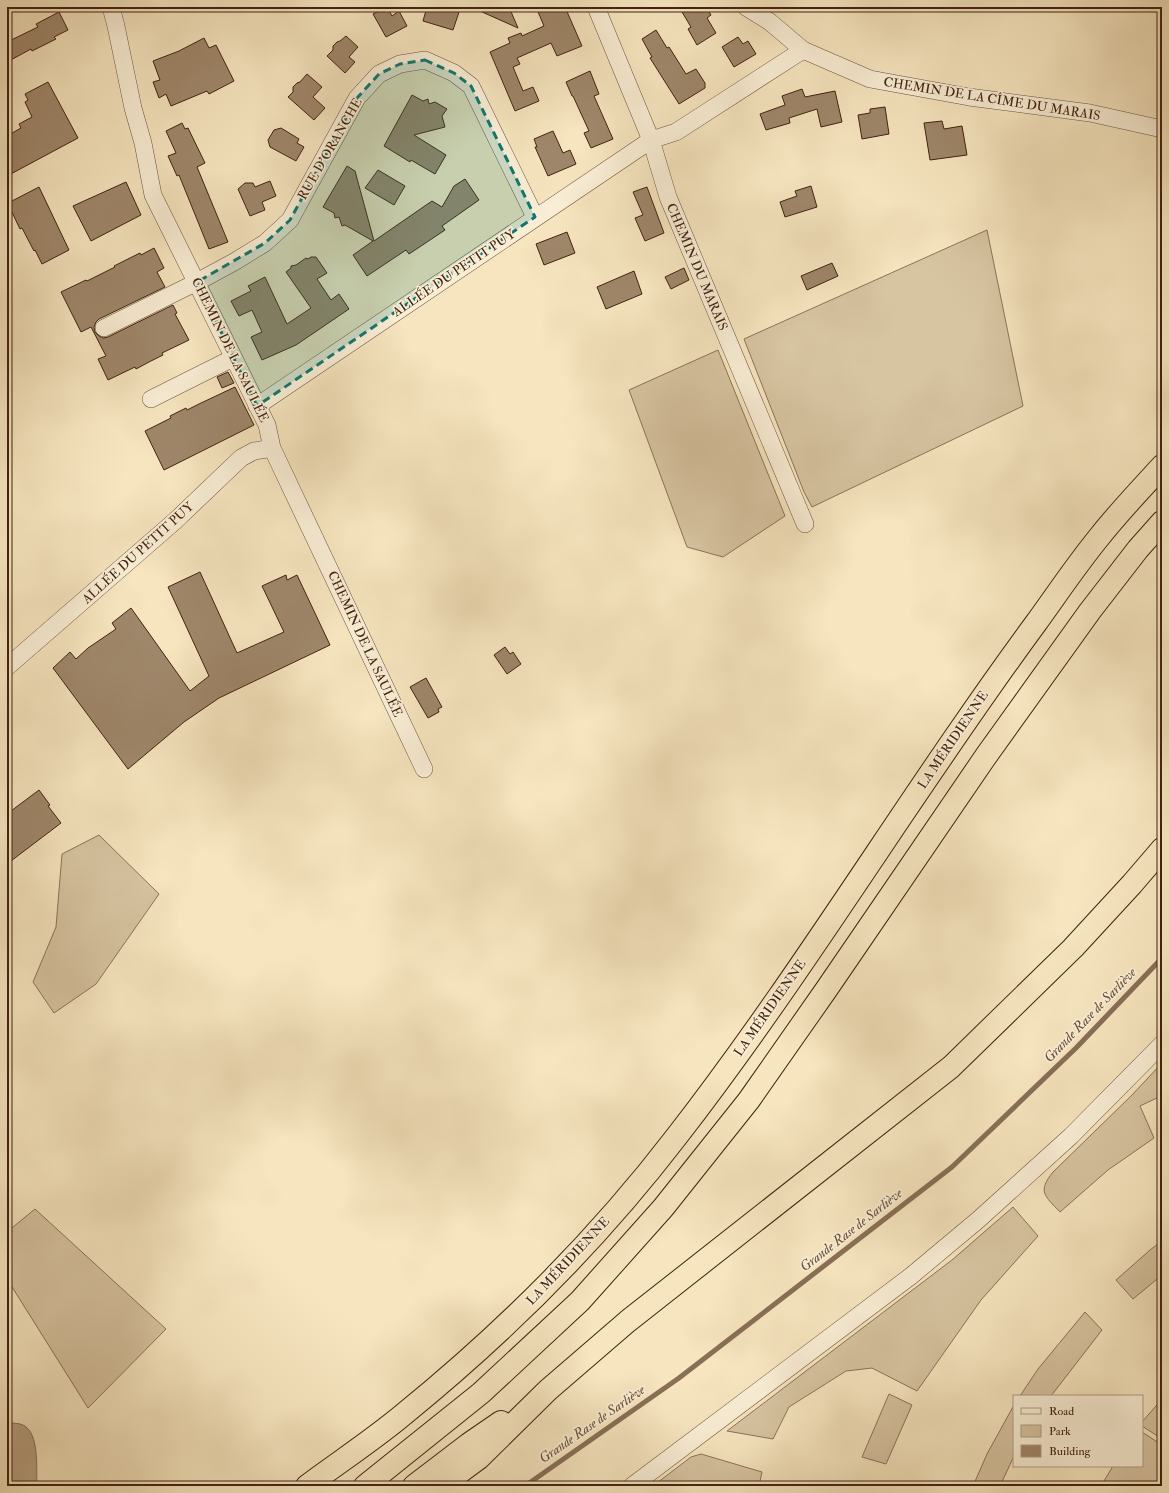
<svg xmlns="http://www.w3.org/2000/svg" width="1169" height="1493" viewBox="0 0 1169 1493" font-family="'IM FELL Double Pica',serif">
<style>
.green{fill:#d7c4a1;stroke:#8c7359}
.water{fill:#b8a384;stroke:#886f56}
.lines{fill:none;stroke-linecap:round;stroke-linejoin:round}
.stream{stroke:#886f56;stroke-width:5}
.building{fill:#9f876b;stroke:#412211}
.street-casing{stroke:#6e533c;stroke-width:18}
.highway-casing{stroke:#412211;stroke-width:24}
.street{stroke:#f9eed5;stroke-width:17}
.highway{stroke:#f6e5bf;stroke-width:22}
.marked{fill:#0f766e;fill-opacity:0.2;stroke:#0f766e;stroke-width:3;stroke-dasharray:8 5;stroke-linejoin:round}
.labels{text-anchor:middle;dominant-baseline:central;stroke-width:3.5;stroke-linejoin:round;paint-order:stroke}
.street-label{font-size:13px;fill:#412211;stroke:#f9eed5}
.water-label{font-size:14px;font-style:italic;fill:#6b4f39;stroke:#f9eed5}
</style>
<rect width="100%" height="100%" fill="#f6e5bf"/>
<filter id="stains"><feTurbulence type="fractalNoise" baseFrequency=".005" numOctaves="4"/><feColorMatrix values="0 0 0 0 .2 0 0 0 0 .09 0 0 0 0 .02 0 0 0 .5 -.17"/></filter>
<radialGradient id="worn" r=".72"><stop offset=".6" stop-color="#630" stop-opacity="0"/><stop offset="1" stop-color="#630" stop-opacity=".3"/></radialGradient>
<g class="green">
<polygon points="987,230 1023,406 812,507 804,492 744,339"/>
<polygon points="718,350 785,516 723,557 687,547 629,390"/>
<polygon points="99,835 159,894 96,984 54,1013 33,982 56,927 62,854"/>
<path d="M1162,1063V1094L1159,1097L1140,1106L1154,1138L1108,1170L1060,1212C1045,1196 1037,1192 1053,1172L1131,1096Z"/>
<polygon points="1013,1207 1038,1236 981,1300 917,1391 872,1368 846,1371 789,1407 773,1439 727,1431 952,1260"/>
<polygon points="35,1209 166,1329 88,1408 7,1279 7,1232"/>
<polygon points="1162,1241 1162,1275 1133,1299 1116,1280 1150,1250"/>
<polygon points="1085,1312 1102,1330 1051,1396 1020,1396 1038,1369"/>
<polygon points="889,1394 912,1405 886,1464 862,1457"/>
<polygon points="1162,1399 1162,1439 1142,1426 1142,1422"/>
<polygon points="1014,1405 1014,1456 1000,1486 973,1486 987,1454"/>
<polygon points="1142,1432 1162,1445 1162,1486 1101,1486 1113,1466 1142,1466"/>
<polygon points="701,1454 762,1472 759,1486 718,1486 702,1482 695,1486 653,1486 691,1457"/>
</g>
<path class="water" d="M7,1423C11,1423 19,1423 23,1425C40,1433 36,1470 37,1486H7Z"/>
<g class="lines">
<polyline class="stream" points="525,1486 679,1378 952,1167 1076,1048 1162,958"/>
</g>
<g class="building">
<polygon points="387,7 392,16 399,11 407,26 386,37 373,14"/>
<polygon points="427,7 444,7 459,12 453,30 423,21"/>
<polygon points="471,7 509,7 518,28"/>
<polygon points="536,7 565,7 582,46 557,56 551,43 517,58 520,64 513,67 523,91 533,87 539,101 515,111 490,52 510,43 508,38 521,33 522,36 544,26"/>
<polygon points="679,7 706,7 711,15 707,18 716,33 697,45 688,29 691,27"/>
<polygon points="59,12 68,30 54,37 56,39 32,51 31,49 7,62 7,42 38,27 36,24"/>
<polygon points="656,30 667,48 669,47 686,74 696,69 705,83 705,88 679,104 650,58 652,57 642,39"/>
<polygon points="346,36 358,47 349,57 355,62 345,73 327,56 333,50 333,46 337,42 340,41"/>
<polygon points="738,37 743,44 748,41 756,54 734,67 722,47"/>
<polygon points="204,38 209,48 216,45 234,81 209,94 207,91 171,106 166,94 159,98 153,82 160,80 153,61 179,51"/>
<polygon points="590,71 599,94 594,96 613,139 591,148 584,133 589,131 573,96 572,96 566,82"/>
<polygon points="307,74 322,87 313,97 325,108 314,120 288,97 293,92 293,87 297,83 300,82"/>
<polygon points="48,82 78,138 7,176 7,136 21,128 19,124 32,117 25,102 28,100 25,94"/>
<polygon points="802,89 805,97 835,91 842,122 821,127 817,109 789,118 790,123 766,130 760,114 785,105 782,96"/>
<polygon points="412,95 423,101 428,99 429,104 435,102 447,109 442,116 445,127 414,135 446,155 435,174 411,160 410,162 384,146"/>
<polygon points="885,107 889,134 862,139 858,115 870,113 870,109"/>
<polygon points="942,121 944,129 962,126 967,155 930,160 924,123"/>
<polygon points="182,123 185,129 188,128 205,163 197,167 228,242 209,249 179,175 177,176 168,156 176,153 166,131"/>
<polygon points="281,128 299,139 297,143 304,147 296,161 270,147 268,140 274,130"/>
<polygon points="553,131 563,153 570,150 576,164 548,176 535,147 537,147 534,139"/>
<polygon points="347,166 355,171 374,241 432,201 442,207 454,186 465,179 479,200 442,226 445,230 409,254 406,250 367,276 353,255 373,241 345,225 342,226 339,217 335,218 334,213 323,207"/>
<polygon points="378,170 405,186 394,205 365,188"/>
<polygon points="270,181 276,196 262,202 265,210 250,216 238,189 245,183 253,183 255,187"/>
<polygon points="126,182 141,215 91,241 73,206"/>
<polygon points="811,186 817,207 785,217 780,202 797,196 795,191"/>
<polygon points="39,187 69,250 42,264 35,250 34,251 22,228 20,229 9,206 11,205 10,202"/>
<polygon points="647,187 664,233 645,241 635,218 643,215 633,192"/>
<polygon points="567,232 575,253 544,265 536,244"/>
<polygon points="154,248 164,268 157,272 165,287 99,319 96,322 94,327 95,332 99,336 103,338 108,337 173,305 177,313 175,314 189,340 162,353 163,355 149,362 136,369 135,367 108,380 98,359 106,356 91,327 81,332 61,292 86,280 87,281 115,267 114,266 140,253 141,255"/>
<polygon points="311,257 316,257 327,273 317,279 331,300 339,294 349,309 296,345 262,360 251,337 262,332 252,310 239,316 231,301 251,291 248,286 265,277 287,324 311,308 286,272 291,268 291,266 296,265 306,258 308,259"/>
<polygon points="832,263 838,276 807,290 801,276"/>
<polygon points="684,268 689,280 671,289 665,277"/>
<polygon points="634,271 642,294 606,309 597,287"/>
<polygon points="228,372 234,383 222,388 217,377"/>
<polygon points="235,387 254,425 164,470 145,431 171,418 170,416 186,408 187,410 201,403"/>
<polygon points="200,572 237,653 284,632 262,586 286,575 287,580 297,575 330,645 219,698 184,722 128,769 53,668 70,652 76,659 88,648 116,629 112,623 131,608 190,691 209,676 168,587"/>
<polygon points="505,647 510,654 513,652 521,664 507,674 494,655"/>
<polygon points="426,678 442,707 438,709 439,712 428,718 410,687"/>
<polygon points="39,790 50,805 48,806 61,823 7,864 7,814"/>
</g>
<g class="lines">
<defs>
<g id="street">
<polyline points="111,7 116,26 133,108 143,143 153,195 267,425 272,448 424,769"/>
<polyline points="596,7 651,140 668,197 805,524"/>
<polyline points="746,7 770,22 803,50 870,79 969,97 1090,113 1162,129"/>
<polyline points="104,328 197,282 234,262 265,243 290,220 357,98 379,74 400,64 425,60 454,73 471,86 535,217"/>
<polyline points="151,399 233,358"/>
<polyline points="257,406 651,140 676,132 803,50"/>
<polyline points="7,667 175,521 241,458 254,451 272,448"/>
<polyline points="632,1486 911,1276 978,1220 1071,1136 1162,1044"/>
</g>
<g id="highway">
<path d="M307,1486C339,1462 373,1440 404,1414C505,1332 598,1239 677,1136C805,971 912,791 1036,623C1057,594 1077,564 1100,536C1119,512 1141,489 1162,466"/>
<polyline points="365,1486 481,1393 580,1301 663,1208 749,1100 826,990 986,756 1090,611 1138,549 1162,522"/>
<polyline points="414,1486 469,1444 501,1422"/>
<polyline points="441,1486 479,1458 548,1390 628,1321 951,1067 1073,948 1132,884 1162,849"/>
</g>
</defs>
<use href="#street" class="street-casing"/>
<use href="#highway" class="highway-casing"/>
<use href="#street" class="street"/>
<use href="#highway" class="highway"/>
</g>
<path class="marked" d="M425,60L454,73L471,86L535,217L257,406L197,282L265,243L290,220L357,98L379,74L400,64Z"/>
<g class="labels">
<g class="street-label">
<text transform="translate(992 99) rotate(9)">CHEMIN DE LA CÎME DU MARAIS</text>
<text transform="translate(330 149) rotate(-60)">RUE D'ORANCHE</text>
<text transform="translate(697 267) rotate(67)">CHEMIN DU MARAIS</text>
<text transform="translate(454 273) rotate(-34)">ALLÉE DU PETIT PUY</text>
<text transform="translate(230 350) rotate(64)">CHEMIN DE LA SAULÉE</text>
<text transform="translate(138 553) rotate(-42)">ALLÉE DU PETIT PUY</text>
<text transform="translate(365 644) rotate(65)">CHEMIN DE LA SAULÉE</text>
<text transform="translate(953 740) rotate(-56)">LA MÉRIDIENNE</text>
<text transform="translate(770 1008) rotate(-55)">LA MÉRIDIENNE</text>
<text transform="translate(568 1261) rotate(-47)">LA MÉRIDIENNE</text>
</g>
<g class="water-label">
<text transform="translate(1090 1015) rotate(-46)">Grande Rase de Sarliève</text>
<text transform="translate(851 1230) rotate(-38)">Grande Rase de Sarliève</text>
<text transform="translate(592 1424) rotate(-35)">Grande Rase de Sarliève</text>
</g>
</g>
<rect width="1169" height="1493" fill="none" stroke="#f6e5bf" stroke-width="24"/>
<rect x="8" y="8" width="1153" height="1477" fill="none" stroke="#412211" stroke-width="2"/>
<rect x="12" y="12" width="1145" height="1469" fill="none" stroke="#412211"/>
<rect x="1013" y="1395" width="130" height="72" fill="#f9eed5" stroke="#af9c87"/>
<rect x="1021" y="1408" width="20" height="6" fill="#f9eed5" stroke="#af9c87"/>
<text x="1049" y="1415" font-size="12" fill="#412211">Road</text>
<rect x="1021" y="1425" width="20" height="12" fill="#d7c4a1" stroke="#af9c87"/>
<text x="1049" y="1435" font-size="12" fill="#412211">Park</text>
<rect x="1021" y="1445" width="20" height="12" fill="#9f876b" stroke="#af9c87"/>
<text x="1049" y="1455" font-size="12" fill="#412211">Building</text>
<rect width="100%" height="100%" filter="url(#stains)"/>
<rect width="100%" height="100%" fill="url(#worn)"/>
</svg>
